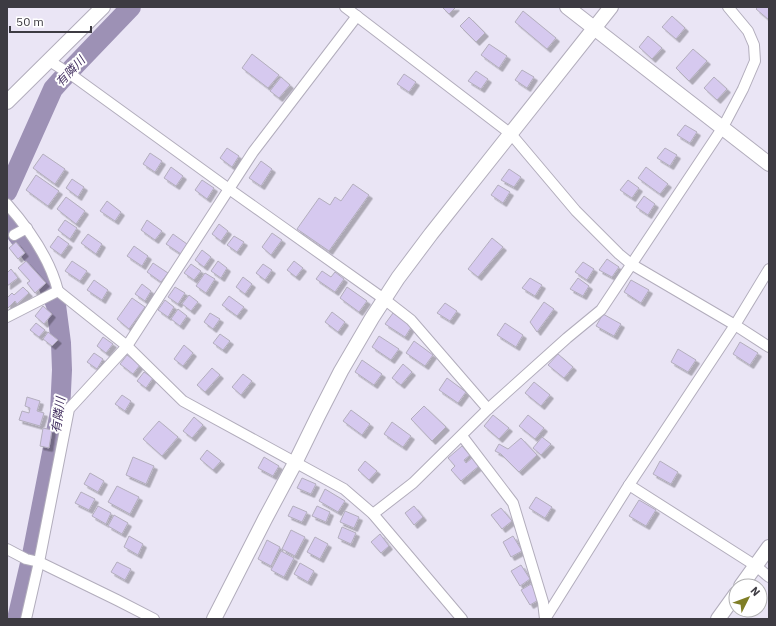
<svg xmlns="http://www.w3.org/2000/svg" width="776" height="626" viewBox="0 0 776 626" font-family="'IBM Plex Sans','Noto Sans JP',sans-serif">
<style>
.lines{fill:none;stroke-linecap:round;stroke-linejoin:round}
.river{stroke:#9d91b5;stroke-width:20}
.building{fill:#d6c9ef;stroke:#b3aebd;filter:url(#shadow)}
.street-casing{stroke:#b2adbc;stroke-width:12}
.secondary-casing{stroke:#b2adbc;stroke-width:16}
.street{stroke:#fff;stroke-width:10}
.secondary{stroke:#fff;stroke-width:14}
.labels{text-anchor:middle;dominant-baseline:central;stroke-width:4;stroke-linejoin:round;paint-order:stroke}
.water-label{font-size:12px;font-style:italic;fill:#453262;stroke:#fff}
</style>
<defs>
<filter id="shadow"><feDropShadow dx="3.5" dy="3.5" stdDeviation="0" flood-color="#0004"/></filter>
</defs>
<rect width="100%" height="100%" fill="#eae5f5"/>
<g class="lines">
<g class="river">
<polyline points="7,192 53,89 61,80 131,7"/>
<polyline points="7,221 40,265 56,305 61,343 62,370 60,412 32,555 17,619"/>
</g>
</g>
<g class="building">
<polygon points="442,7 456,7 449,14"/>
<polygon points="758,7 769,7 769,20 756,9"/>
<polygon points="523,11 556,38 547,49 515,22"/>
<polygon points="672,16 685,28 676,39 662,27"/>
<polygon points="469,17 485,33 476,42 460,26"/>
<polygon points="648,36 662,48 652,59 639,47"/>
<polygon points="489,44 507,56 499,68 481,55"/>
<polygon points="693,49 707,61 689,81 676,68"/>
<polygon points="252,54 279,75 268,88 242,68"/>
<polygon points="522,70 534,77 527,88 515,80"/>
<polygon points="476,71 488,79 481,89 468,81"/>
<polygon points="404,74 416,82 409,92 397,84"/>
<polygon points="281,77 290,85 279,98 270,91"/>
<polygon points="714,77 727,89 717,100 704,88"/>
<polygon points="685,125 697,132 690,143 677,135"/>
<polygon points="227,148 239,156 232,167 220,158"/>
<polygon points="665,148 677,155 670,166 657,158"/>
<polygon points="150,153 162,161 155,172 143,164"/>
<polygon points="43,154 65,169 55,184 33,168"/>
<polygon points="261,161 272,169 261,186 249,178"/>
<polygon points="171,167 183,176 176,186 164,178"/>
<polygon points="646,167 668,184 660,194 638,178"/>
<polygon points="509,169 521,177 514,187 501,180"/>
<polygon points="36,175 59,191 48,206 26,190"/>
<polygon points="72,179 84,187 78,197 66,188"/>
<polygon points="202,180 214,188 207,199 195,190"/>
<polygon points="628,180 639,188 632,198 620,190"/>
<polygon points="353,184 369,195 329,251 297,229 319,198 330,205 335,197 341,201"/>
<polygon points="498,185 510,192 503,203 491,195"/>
<polygon points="644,196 655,204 648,215 636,207"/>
<polygon points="66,197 85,211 76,224 57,209"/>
<polygon points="107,201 121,212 115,221 100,211"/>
<polygon points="65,220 77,228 70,239 58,230"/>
<polygon points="147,220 162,231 155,240 141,230"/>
<polygon points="219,224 228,231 221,241 212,234"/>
<polygon points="272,233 282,240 271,255 262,247"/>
<polygon points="88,234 102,244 96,254 81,243"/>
<polygon points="173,234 187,244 181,254 166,244"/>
<polygon points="58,236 69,244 61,255 50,247"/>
<polygon points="234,236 244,242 237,252 227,245"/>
<polygon points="492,238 503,247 478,277 468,269"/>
<polygon points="16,242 25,253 18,259 9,248"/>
<polygon points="134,246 148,256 142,266 127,256"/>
<polygon points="202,250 211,257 204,267 195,260"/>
<polygon points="607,259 619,267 612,277 599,270"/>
<polygon points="26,261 46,283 35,293 27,283 30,281 18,268"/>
<polygon points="72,261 87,271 80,281 65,271"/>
<polygon points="218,261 227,268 221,278 211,271"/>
<polygon points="294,261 303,268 296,277 287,270"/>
<polygon points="583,262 594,269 587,280 575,272"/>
<polygon points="153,263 168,273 161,282 147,272"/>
<polygon points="191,264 201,271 194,280 184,273"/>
<polygon points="263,264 272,270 265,280 256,273"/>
<polygon points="11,269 18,278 7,286 7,273"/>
<polygon points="322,271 331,277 335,272 344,279 335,292 316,279"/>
<polygon points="205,273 215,279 206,293 196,286"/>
<polygon points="243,277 252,284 245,294 236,287"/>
<polygon points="530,278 542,285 535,296 522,288"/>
<polygon points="578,278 589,286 583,296 570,289"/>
<polygon points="94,280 108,290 102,300 87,290"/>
<polygon points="631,280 649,290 641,303 624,292"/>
<polygon points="142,284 151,291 145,301 135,294"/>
<polygon points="23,287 29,293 17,304 15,301 8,308 7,307 7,298 12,293 14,295"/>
<polygon points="175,287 185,293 178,304 168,297"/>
<polygon points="347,287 367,301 359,312 340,298"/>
<polygon points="189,295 198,302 191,311 182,304"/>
<polygon points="229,296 244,307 237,316 222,305"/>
<polygon points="132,298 145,307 129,329 117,319"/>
<polygon points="165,300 174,307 168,317 158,310"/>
<polygon points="544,302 554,309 537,332 530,322"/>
<polygon points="445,303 457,311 450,321 437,313"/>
<polygon points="43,306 52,314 44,324 35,316"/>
<polygon points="178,309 187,316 180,326 171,319"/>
<polygon points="332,312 345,322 338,332 325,322"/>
<polygon points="210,313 220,319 213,329 204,322"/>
<polygon points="393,313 412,326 405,337 385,324"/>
<polygon points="603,314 621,324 614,336 596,326"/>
<polygon points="36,323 45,330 39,337 30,330"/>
<polygon points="505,323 523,335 516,347 497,335"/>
<polygon points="48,332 58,340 52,346 43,339"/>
<polygon points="220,334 230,341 223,350 213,343"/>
<polygon points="379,336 399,349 391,360 372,347"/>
<polygon points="103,337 113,344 106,353 97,346"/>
<polygon points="414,341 433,355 425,366 406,353"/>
<polygon points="740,342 758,353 750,365 733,354"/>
<polygon points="184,345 193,353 183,366 174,359"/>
<polygon points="678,349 696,360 688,372 671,362"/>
<polygon points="94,353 103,359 97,369 87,362"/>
<polygon points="558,354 573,367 564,378 548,365"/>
<polygon points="127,355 140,365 133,374 120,364"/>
<polygon points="362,360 382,374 374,385 355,372"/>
<polygon points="403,364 412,372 401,385 392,378"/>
<polygon points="212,368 220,375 205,392 197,385"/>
<polygon points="144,372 153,378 146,388 137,381"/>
<polygon points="243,374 252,381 241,395 232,387"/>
<polygon points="447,378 466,392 458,403 439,390"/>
<polygon points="534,382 550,395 541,406 525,393"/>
<polygon points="122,395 131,401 125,411 115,404"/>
<polygon points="27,397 40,401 37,411 44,413 40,426 19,420 22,411 29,413 30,408 25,406"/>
<polygon points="424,406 446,427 432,441 411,419"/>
<polygon points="351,410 370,424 362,435 343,421"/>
<polygon points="493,415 509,428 499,439 484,426"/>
<polygon points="528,415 544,428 535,439 519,426"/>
<polygon points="194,417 203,425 192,438 183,431"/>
<polygon points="159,421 178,437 162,456 143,439"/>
<polygon points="392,422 411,436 403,447 384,434"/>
<polygon points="43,428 52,430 49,448 40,446"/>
<polygon points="542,437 551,444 541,455 533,448"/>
<polygon points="521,438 537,455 519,472 501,454 495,451 499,444 508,449"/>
<polygon points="462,446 470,455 464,460 466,463 472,458 479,466 461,481 451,470 455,466 448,458"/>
<polygon points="207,450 221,461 213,470 200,459"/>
<polygon points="133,457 154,466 146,484 126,475"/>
<polygon points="264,457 279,466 273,476 258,468"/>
<polygon points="365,461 377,471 369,480 358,470"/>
<polygon points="660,461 678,472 671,484 653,474"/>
<polygon points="90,473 104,481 98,492 84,484"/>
<polygon points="302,478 316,484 311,494 297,488"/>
<polygon points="117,486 139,497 130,514 108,502"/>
<polygon points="325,489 345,501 338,512 319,501"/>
<polygon points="81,492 95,499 89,510 75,503"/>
<polygon points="536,497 552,507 545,518 529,508"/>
<polygon points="639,500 656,510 646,526 629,516"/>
<polygon points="98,506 111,513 106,524 92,516"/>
<polygon points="293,506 307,512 302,522 288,516"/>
<polygon points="317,506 330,512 326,522 312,516"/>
<polygon points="414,506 423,517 414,525 405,513"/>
<polygon points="501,508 512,521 502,529 491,515"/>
<polygon points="345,511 359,517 354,528 340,522"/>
<polygon points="114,515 128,523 122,534 108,526"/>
<polygon points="342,527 356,533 351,544 338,538"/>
<polygon points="291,530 305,537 295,556 282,549"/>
<polygon points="380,534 389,546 381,553 371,542"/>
<polygon points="129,536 143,544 138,555 124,547"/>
<polygon points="513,536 522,551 511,557 503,542"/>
<polygon points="315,537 328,544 320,559 307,552"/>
<polygon points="267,540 280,547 271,566 258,559"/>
<polygon points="281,551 294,558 284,577 271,570"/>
<polygon points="117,562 131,569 125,580 111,572"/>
<polygon points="300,563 314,571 308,582 294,574"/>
<polygon points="521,565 530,579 520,586 511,571"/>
<polygon points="531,584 540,599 530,605 521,590"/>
</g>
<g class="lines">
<defs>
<g id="street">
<polyline points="345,7 511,134 576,211 619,254 631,264 735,325 769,347"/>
<polyline points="48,60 73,76 229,189 384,299 411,320 488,409"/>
<path d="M7,204C29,229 50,259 58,291"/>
<polyline points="14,235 27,228"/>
<polyline points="7,317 58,291 127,346 183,401 344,489 373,514 462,619"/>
<polyline points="462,436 513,503 543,602 545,619"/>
<polyline points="629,485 756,566 769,577"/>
<polyline points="373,514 413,483 488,409 567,338 601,310 723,127 743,89 755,61 754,45 748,31 728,7"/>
<polyline points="7,549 26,559 39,562 117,600 154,619"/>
<polyline points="26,619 39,562 69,409 127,346 253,152 357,16"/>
<polyline points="545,619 629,485 735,325 769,269"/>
</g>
<g id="secondary">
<polyline points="567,7 769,164"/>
<polyline points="7,102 103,7"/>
<polyline points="741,586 769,547"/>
<polyline points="214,619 265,519 295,463 318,416 341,371 372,318 398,278 431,234 611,7"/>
<polyline points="718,619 736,594"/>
</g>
</defs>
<use href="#street" class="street-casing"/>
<use href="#secondary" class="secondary-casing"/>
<use href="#street" class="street"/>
<use href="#secondary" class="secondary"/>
</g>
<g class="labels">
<g class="water-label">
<text transform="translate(70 71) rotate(-47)">有隣川</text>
<text transform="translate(58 415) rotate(-82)">有隣川</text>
</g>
</g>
<rect width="776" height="626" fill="none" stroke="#3d3b42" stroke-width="16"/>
<g transform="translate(748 598) rotate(48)"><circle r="19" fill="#ffffff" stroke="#b1b1b3"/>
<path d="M0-3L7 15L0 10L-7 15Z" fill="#7f7e26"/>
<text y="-6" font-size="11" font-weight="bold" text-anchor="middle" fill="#3d3b42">N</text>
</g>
<path d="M10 26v6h81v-6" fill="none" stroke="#3d3b42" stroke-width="2"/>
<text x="16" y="26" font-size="12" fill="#3d3b42" stroke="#ffffff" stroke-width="3" paint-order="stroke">50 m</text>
</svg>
